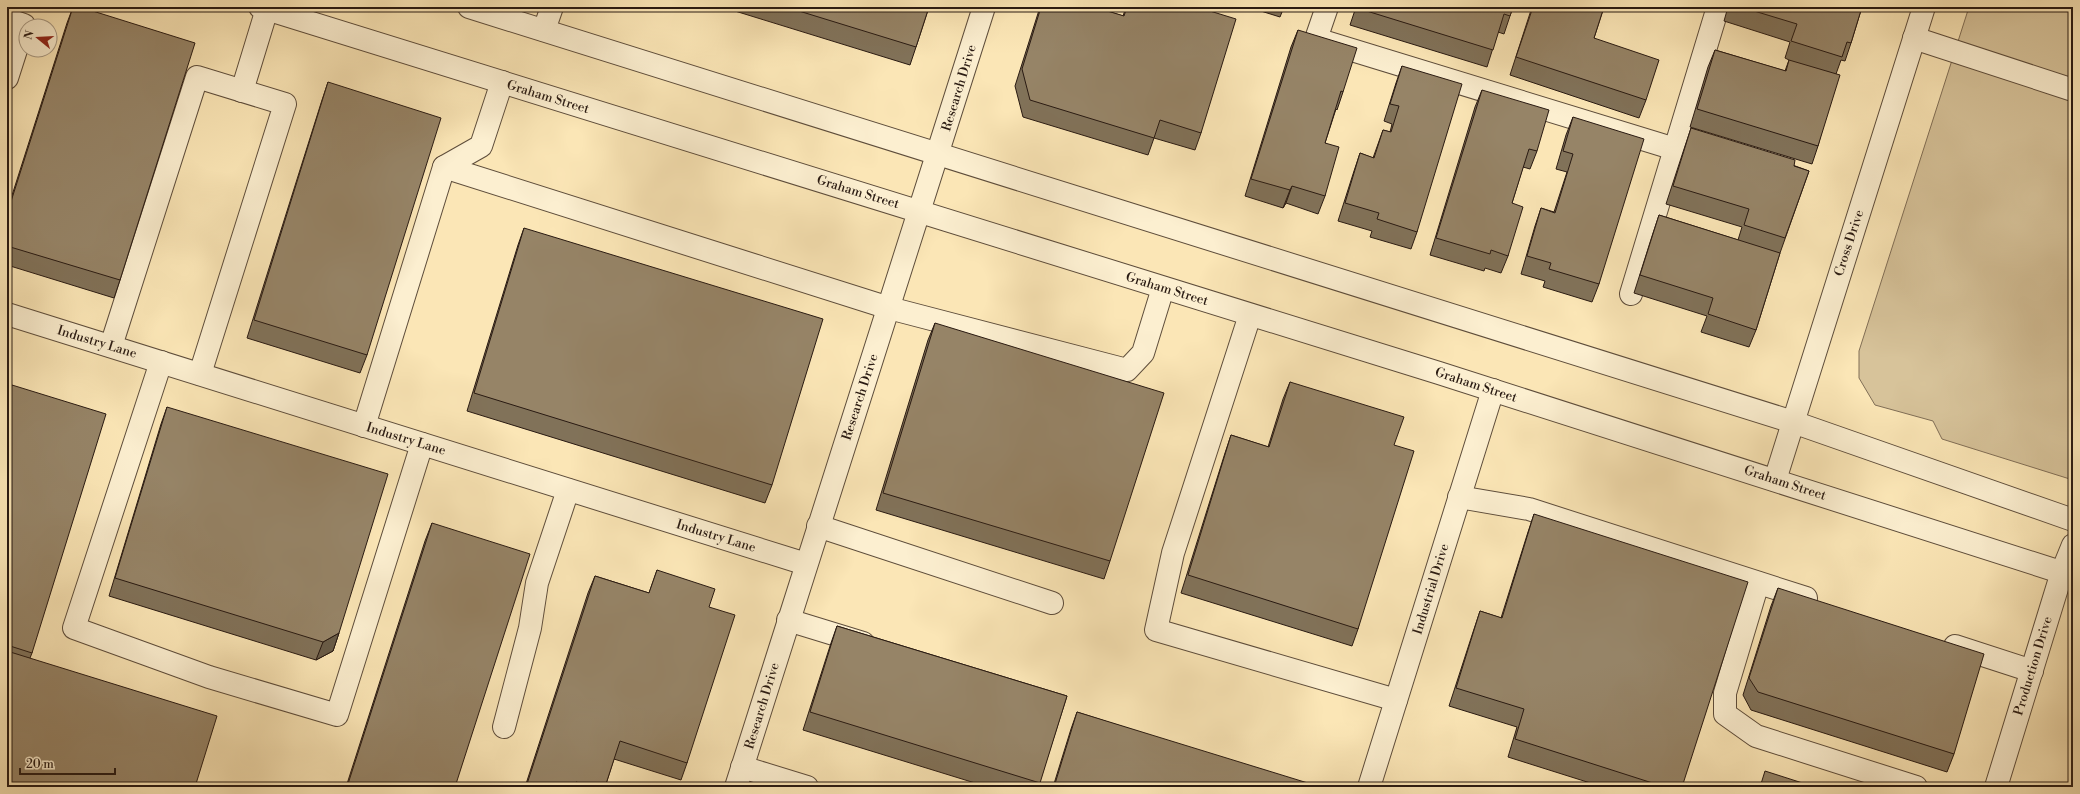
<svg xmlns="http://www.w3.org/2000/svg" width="2080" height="794" viewBox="0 0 2080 794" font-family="'Libre Bodoni',serif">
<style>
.park{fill:#d7c39a;stroke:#806e56}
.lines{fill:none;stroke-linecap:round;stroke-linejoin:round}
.minor-casing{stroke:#5e4d3b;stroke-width:24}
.minor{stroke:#fcefd0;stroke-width:22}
.wall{fill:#817259;stroke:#291a12}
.shaded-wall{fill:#695c48;stroke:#291a12}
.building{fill:#968467;stroke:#291a12}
.labels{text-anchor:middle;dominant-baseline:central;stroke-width:3;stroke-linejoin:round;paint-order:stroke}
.street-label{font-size:13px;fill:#291a12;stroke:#fcefd0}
</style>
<rect width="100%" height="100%" fill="#fbe6b6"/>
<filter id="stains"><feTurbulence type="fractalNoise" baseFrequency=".005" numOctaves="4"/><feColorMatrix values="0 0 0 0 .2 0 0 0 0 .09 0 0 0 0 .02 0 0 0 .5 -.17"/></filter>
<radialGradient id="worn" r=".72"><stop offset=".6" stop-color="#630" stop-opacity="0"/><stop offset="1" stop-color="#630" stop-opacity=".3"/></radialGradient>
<polygon class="park" points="1969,7 2073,7 2073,480 1942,439 1933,421 1875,405 1859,378 1859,351"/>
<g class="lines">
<defs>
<g id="minor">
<polyline points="260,7 1439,373 2073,576"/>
<polyline points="469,7 1793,422 2073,520"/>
<polyline points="1327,7 1316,39 1675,149"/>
<polyline points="7,19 24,25 7,78"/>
<polyline points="544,30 552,7"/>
<polyline points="1914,38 2073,90"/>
<polyline points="242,91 267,9"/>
<polyline points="444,167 889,308 1127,370 1143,353 1163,288"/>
<polyline points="1631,294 1718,7"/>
<polyline points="7,314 806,564"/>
<polyline points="1250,315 1173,553 1156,630 1396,700"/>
<polyline points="111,346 197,77 285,104 200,374"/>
<polyline points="161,362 74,628 209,677 337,715 422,444"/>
<polyline points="364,426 444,167 481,146 502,82"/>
<polyline points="1775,480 1924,7"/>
<polyline points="1459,497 1529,509 1806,598"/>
<polyline points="818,526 1052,603"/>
<polyline points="1758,583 1725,693 1725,714 1756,736 1916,787"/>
<polyline points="788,620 863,643"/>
<polyline points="1955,646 2032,671"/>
<polyline points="504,727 530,628 537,583 568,490"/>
<polyline points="742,767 807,787"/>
<polyline points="736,787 984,7"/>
<polyline points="1369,787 1493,390"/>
<polyline points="1996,787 2062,572 2073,545"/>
</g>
</defs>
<use href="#minor" class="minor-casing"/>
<use href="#minor" class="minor"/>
</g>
<g class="wall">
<polygon points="73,7 120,280 114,298 7,265 7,211 67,23"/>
<polygon points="722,7 929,7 916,47 910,65"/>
<polygon points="1040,7 1094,7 1123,16 1126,7 1197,7 1201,133 1195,150 1154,138 1148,155 1023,117 1015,86"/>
<polygon points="1248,7 1284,7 1280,17"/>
<polygon points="1356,7 1513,7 1504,34 1498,32 1487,67 1350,25"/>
<polygon points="1532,7 1604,7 1594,38 1646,100 1639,118 1510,75"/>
<polygon points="1728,7 1862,7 1851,43 1845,61 1841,60 1836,74 1818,146 1812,164 1690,127 1708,67 1715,50 1785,71 1789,60 1785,58 1790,42 1724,21"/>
<polygon points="1298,30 1343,92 1337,110 1336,109 1325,143 1325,196 1318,214 1286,203 1283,208 1245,196 1291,47"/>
<polygon points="1402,66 1417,232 1411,249 1370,237 1372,231 1338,221 1354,171 1360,153 1373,158 1383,130 1390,132 1392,124 1384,121 1396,83"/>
<polygon points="328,82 367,355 360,373 247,338 322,100"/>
<polygon points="1482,90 1537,151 1530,169 1523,167 1512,203 1508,256 1501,273 1485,268 1484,271 1430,255 1475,107"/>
<polygon points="1573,117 1599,284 1592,302 1543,287 1545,281 1521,274 1535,226 1541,208 1554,212 1567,172 1556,169 1566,135"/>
<polygon points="1691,128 1809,171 1780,253 1756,330 1749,347 1701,332 1707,316 1634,293 1653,233 1659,215 1738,240 1742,227 1666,204 1685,146"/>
<polygon points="524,228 772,485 765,503 467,411 518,245"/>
<polygon points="935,323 1110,561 1104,579 876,510 928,340"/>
<polygon points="1290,382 1394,445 1358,629 1352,646 1181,593 1225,453 1231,435 1268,447 1283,399"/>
<polygon points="12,385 32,653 30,658 7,787 7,400"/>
<polygon points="167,407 339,633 333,651 316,660 109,596 161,424"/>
<polygon points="1534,514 1682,787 1603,787 1508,757 1517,727 1449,706 1474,629 1480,611 1501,618 1528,532"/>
<polygon points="432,523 455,787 346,787 425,541"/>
<polygon points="657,570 709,607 687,763 681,780 614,759 605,787 525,787 588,593 595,576 649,593"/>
<polygon points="1778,588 1954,754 1947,772 1751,710 1743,695 1771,606"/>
<polygon points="837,626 1067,696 1038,787 988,787 803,730 831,643"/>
<polygon points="1077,712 1310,787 1053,787 1071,729"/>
</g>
<g class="shaded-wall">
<polygon points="1292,186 1286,203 1283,208 1290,190"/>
<polygon points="339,633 333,651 316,660 323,642"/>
</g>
<g class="building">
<polygon points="73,7 80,7 195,43 120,280 7,246 7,214"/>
<polygon points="786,7 929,7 916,47"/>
<polygon points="1041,7 1094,7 1124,16 1127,7 1197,7 1236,19 1201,133 1160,120 1154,138 1030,100 1022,69"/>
<polygon points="1357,7 1513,7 1510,16 1504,14 1493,50 1357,8"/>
<polygon points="1533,7 1604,7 1594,38 1659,60 1646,100 1516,57"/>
<polygon points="1741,7 1862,7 1851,43 1847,42 1842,57 1791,41 1797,24"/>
<polygon points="1298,30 1357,48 1343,92 1341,91 1325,143 1339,147 1325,196 1292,186 1290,190 1251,179"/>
<polygon points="1715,50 1786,71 1789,60 1840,75 1818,146 1697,109"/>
<polygon points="1402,66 1462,84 1417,232 1377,219 1379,213 1345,203 1360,153 1374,158 1383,130 1391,132 1399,106 1390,104"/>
<polygon points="328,82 441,118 367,355 254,320"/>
<polygon points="1482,90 1549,110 1537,151 1529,149 1512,203 1523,207 1508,256 1491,250 1490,254 1436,238"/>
<polygon points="1573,117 1644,139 1599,284 1549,269 1551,263 1527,256 1541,208 1555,213 1573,154 1563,151"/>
<polygon points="1691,128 1795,160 1794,166 1809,171 1785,238 1744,225 1749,209 1673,186"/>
<polygon points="1659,215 1780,253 1756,330 1708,314 1713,298 1640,275"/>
<polygon points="524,228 823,319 772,485 474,393"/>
<polygon points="935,323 1164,393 1110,561 883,493"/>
<polygon points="1290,382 1404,417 1394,445 1414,451 1358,629 1188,575 1231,435 1269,447"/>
<polygon points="12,385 106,414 32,653 7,645 7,402"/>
<polygon points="167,407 388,474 339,633 323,642 115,578"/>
<polygon points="1534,514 1748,582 1682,787 1665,787 1515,739 1524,709 1456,688 1480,611 1502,618"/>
<polygon points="432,523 530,554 455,787 347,787"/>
<polygon points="657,570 715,589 709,607 735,615 687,763 620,741 605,787 593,787 576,782 574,787 526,787 595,576 649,593"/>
<polygon points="1778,588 1984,654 1954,754 1758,692 1749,678"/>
<polygon points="837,626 1067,696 1040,783 810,712"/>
<polygon points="7,651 217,716 195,787 7,787"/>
<polygon points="1077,712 1311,784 1310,787 1054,787"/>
<polygon points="1765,771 1815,787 1760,787"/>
<polygon points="795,785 802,787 794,787"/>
</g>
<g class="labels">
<g class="street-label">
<text transform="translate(959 88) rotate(-73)">Research Drive</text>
<text transform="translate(548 97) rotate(17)">Graham Street</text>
<text transform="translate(858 192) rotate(17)">Graham Street</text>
<text transform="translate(1849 243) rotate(-72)">Cross Drive</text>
<text transform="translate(1167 289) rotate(17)">Graham Street</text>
<text transform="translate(97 342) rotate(17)">Industry Lane</text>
<text transform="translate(1476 385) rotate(18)">Graham Street</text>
<text transform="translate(860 397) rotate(-72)">Research Drive</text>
<text transform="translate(406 439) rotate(17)">Industry Lane</text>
<text transform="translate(1785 483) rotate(18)">Graham Street</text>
<text transform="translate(716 536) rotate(17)">Industry Lane</text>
<text transform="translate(1431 589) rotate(-73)">Industrial Drive</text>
<text transform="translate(2033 666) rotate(-73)">Production Drive</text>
<text transform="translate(762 706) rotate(-73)">Research Drive</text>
</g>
</g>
<rect width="2080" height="794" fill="none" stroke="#fbe6b6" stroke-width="24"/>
<rect x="8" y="8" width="2064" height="778" fill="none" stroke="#291a12" stroke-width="2"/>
<rect x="12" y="12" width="2056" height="770" fill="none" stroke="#291a12"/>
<g transform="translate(38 38) rotate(288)"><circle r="19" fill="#fcefd0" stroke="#a89a84"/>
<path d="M0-3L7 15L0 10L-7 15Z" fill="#8f2418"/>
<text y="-6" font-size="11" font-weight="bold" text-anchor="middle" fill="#291a12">N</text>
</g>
<path d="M20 768v6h95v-6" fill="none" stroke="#291a12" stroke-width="2"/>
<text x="26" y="768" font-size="12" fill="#291a12" stroke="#fcefd0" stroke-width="3" paint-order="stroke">20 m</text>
<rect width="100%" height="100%" filter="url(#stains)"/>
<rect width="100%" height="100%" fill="url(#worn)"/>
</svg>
